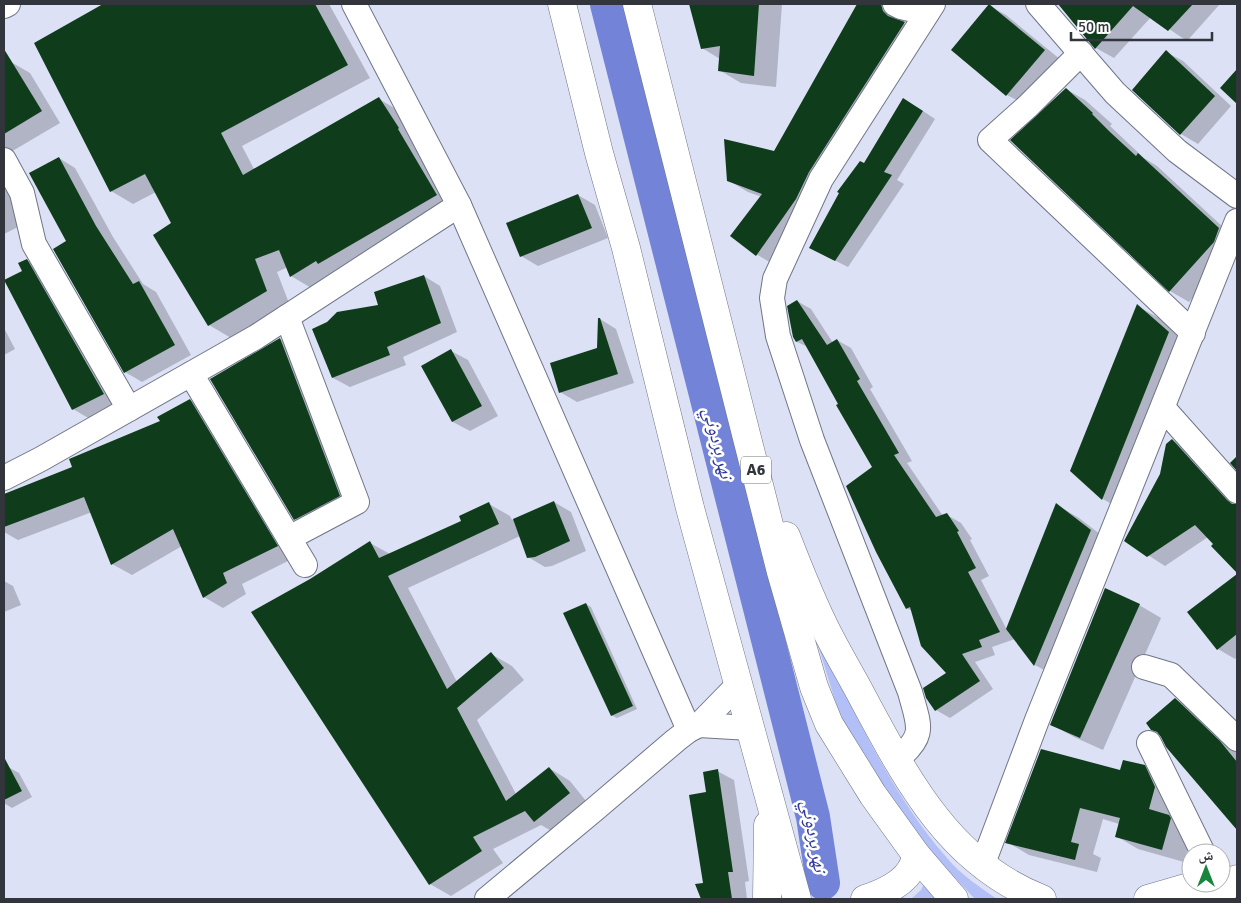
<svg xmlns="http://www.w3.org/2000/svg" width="1241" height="903" viewBox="0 0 1241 903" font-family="Signika,'Noto Naskh Arabic',sans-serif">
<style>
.green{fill:#b2c0f7}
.shadow{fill:#0003}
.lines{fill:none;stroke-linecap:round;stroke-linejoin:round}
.river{stroke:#7283d8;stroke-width:34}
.building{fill:#0f3d1b}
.minor-casing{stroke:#707587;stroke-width:26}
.highway-casing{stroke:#707587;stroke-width:29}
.minor{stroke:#fff;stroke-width:24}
.highway{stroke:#fff;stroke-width:28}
.labels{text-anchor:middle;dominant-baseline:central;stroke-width:5;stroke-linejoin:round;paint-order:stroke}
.shield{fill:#fff;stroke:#707277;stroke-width:1}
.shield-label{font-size:16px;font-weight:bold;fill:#33353d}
.water-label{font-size:19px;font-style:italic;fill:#32399c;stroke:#fff}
</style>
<rect width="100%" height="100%" fill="#dce1f6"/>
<g class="green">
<path d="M814,632C853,708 890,793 947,858C961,875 980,887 997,899H975L919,840L854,742L837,707Z"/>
<polygon points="925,882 938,899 911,899 921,890"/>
</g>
<g class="shadow">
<polygon points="105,4 329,4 370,78 242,146 254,169 379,99 401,112 458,208 313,289 291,276 288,267 277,272 289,303 231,338 209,325 173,224 156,192 133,204 111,191 35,44"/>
<polygon points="691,4 782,4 776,87 741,83 719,70 720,59 702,48"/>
<polygon points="858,4 908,4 901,17 903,23 924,34 776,266 756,254 762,197 748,192 728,180 774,152"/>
<polygon points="1065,4 1220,4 1187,41 1151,17 1114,58 1096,48 1061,7"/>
<polygon points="990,6 1006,15 1061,60 1024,104 1007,95 953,50"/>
<polygon points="1166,52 1183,61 1231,106 1198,144 1181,134 1134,90"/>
<polygon points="11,62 30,73 60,123 4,156 4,66"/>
<polygon points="1066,89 1085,100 1112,124 1110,126 1129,144 1144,158 1157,166 1237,240 1232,253 1189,302 1170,291"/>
<polygon points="917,107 935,119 897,180 904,184 848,267 824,255 864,165"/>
<polygon points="59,158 75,168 113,237 143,284 156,292 191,355 142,382 125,372 54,249 68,241"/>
<polygon points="4,163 30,221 4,234"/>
<polygon points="578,195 595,205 608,238 538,266 521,256"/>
<polygon points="27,260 49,273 126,406 95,422 73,409 24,271"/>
<polygon points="424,276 440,286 457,332 403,357 406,365 350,387 333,378 380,306"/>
<polygon points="797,301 811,309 833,343 837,340 851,348 873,387 870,389 912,461 907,463 943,516 947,515 961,523 972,539 970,540 989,576 981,580 1007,630 1057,505 1079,518 1113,544 1057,677 1035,665 1015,639 992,647 995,655 975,662 993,689 950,718 936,710 948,673 912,611 907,608 874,468 808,347 797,342 794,336"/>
<polygon points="1137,306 1159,318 1191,345 1125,512 1103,499 1071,470"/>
<polygon points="600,319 616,329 634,383 577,402 560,392 598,349"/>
<polygon points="4,328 15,349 4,355"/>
<polygon points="280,339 300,351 360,507 315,531 295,519"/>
<polygon points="451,351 468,360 498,416 470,431 453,422 423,366"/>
<polygon points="190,400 210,412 296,557 242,584 246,594 223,608 204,597 182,546 132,575 112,564 92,512 18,540 4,532 4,495 74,468 162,422"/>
<polygon points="1172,440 1189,450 1237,504 1237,571 1213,546 1215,544 1208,537 1165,566 1126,541 1162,474"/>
<polygon points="554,502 571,512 586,551 552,566 545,567 528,557 520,536 408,588 457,682 491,654 512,666 524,680 477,720 516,794 549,768 570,781 590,806 555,833 541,825 493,849 503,863 451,896 430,884 253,612 310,580 370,543 390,554 463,521 489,504 510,516 512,520"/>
<polygon points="1237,576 1237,657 1235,659 1218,649 1189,612"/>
<polygon points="4,581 13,586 21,605 4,612"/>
<polygon points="586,604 591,607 637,709 617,718 611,715"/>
<polygon points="1139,605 1161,618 1103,750 1074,737 1051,724"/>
<polygon points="1175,699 1197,712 1237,752 1237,828 1167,747"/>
<polygon points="1144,766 1167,780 1177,800 1172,818 1191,829 1193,832 1184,862 1138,849 1116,836 1119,824 1103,819 1093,854 1101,858 1097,872 1029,855 1007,842 1120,771"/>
<polygon points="8,767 19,773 32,797 12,808 4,803 4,769"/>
<polygon points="717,771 734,780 749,881 745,882 747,899 702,899 697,885 704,884 708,793"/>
</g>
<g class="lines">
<polyline class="river" points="607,4 813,817 823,883"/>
</g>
<g class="building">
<polygon points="103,4 315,4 348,65 221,133 243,175 379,97 399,128 398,129 437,195 318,264 316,261 290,277 279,250 255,259 267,291 208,326 153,235 171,223 145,174 110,192 34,43"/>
<polygon points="689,4 759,4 754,76 718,71 720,46 701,49"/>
<polygon points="857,4 881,4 883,11 888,16 905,22 809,172 796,199 756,256 730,236 762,194 727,181 724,139 774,151"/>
<polygon points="989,4 1045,50 1006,96 951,50"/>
<polygon points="1058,4 1193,4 1168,31 1133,6 1095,49"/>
<polygon points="4,49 42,111 4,134"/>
<polygon points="1166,50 1215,96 1180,135 1132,90"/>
<polygon points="1237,69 1237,104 1220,88"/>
<polygon points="1066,88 1093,113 1092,114 1110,132 1136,156 1138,153 1219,228 1214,242 1169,292 1010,140"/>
<polygon points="903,98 923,111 884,172 892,175 835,261 809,248 839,193 837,192 860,161 864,163"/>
<polygon points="59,157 96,226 133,284 139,281 175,345 124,373 53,249 66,241 29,173"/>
<polygon points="578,194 592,228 520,257 506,223"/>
<polygon points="27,259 104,394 72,410 4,280 22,271 18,263"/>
<polygon points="424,275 441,323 387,347 390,355 332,378 312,329 327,322 337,312 378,305 374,292"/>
<polygon points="797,300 827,345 837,339 860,379 857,381 899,453 894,455 936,517 947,513 959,531 957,532 976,568 968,572 1000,632 979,640 982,647 962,654 980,681 935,711 926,698 923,688 946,673 921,646 910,607 906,609 876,552 846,486 872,467 836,405 838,404 802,339 796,342 793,337 787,306"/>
<polygon points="1137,304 1169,332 1102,500 1070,471"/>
<polygon points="598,318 600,318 618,374 559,393 550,363 597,348"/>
<polygon points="280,338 340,496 294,520 210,379"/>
<polygon points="451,349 482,406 452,422 421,366"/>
<polygon points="190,399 278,546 223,573 227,583 203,598 173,529 111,565 84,497 4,527 4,494 72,467 69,459 160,421 157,417"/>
<polygon points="1172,439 1227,500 1232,504 1237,504 1237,573 1211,546 1213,544 1195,525 1147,557 1124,541 1160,474 1166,444"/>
<polygon points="1237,456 1237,471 1230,463"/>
<polygon points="554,501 570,541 535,557 527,558 513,519"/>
<polygon points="489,502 499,524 388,576 447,689 491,652 504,668 457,708 506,801 549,767 570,793 534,822 525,811 473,837 482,851 429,885 251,612 310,579 370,541 379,558 461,521 459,516"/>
<polygon points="1056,503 1091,530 1034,666 1006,629"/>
<polygon points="1237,574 1237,634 1217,650 1187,612"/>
<polygon points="1105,588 1140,604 1080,738 1050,725"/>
<polygon points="586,603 633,706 611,716 563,613"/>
<polygon points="1175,698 1220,741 1237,762 1237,830 1166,747 1161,737 1157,732 1151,730 1146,723"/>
<polygon points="1041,749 1120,770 1123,760 1145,765 1155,787 1149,809 1169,815 1171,818 1162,850 1115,837 1120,818 1080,808 1071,842 1079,844 1075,860 1005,843"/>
<polygon points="4,757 22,791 4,800"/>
<polygon points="718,769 733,872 728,872 732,899 701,899 695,884 703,883 689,795 706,792 703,772"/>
</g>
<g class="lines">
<defs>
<g id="minor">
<polyline points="354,4 459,205 689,730"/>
<polyline points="895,4 901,7 927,13"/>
<polyline points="1038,4 1115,93 1177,151 1237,196"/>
<polyline points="4,6 8,4"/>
<polyline points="1081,53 1028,106 990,140 1193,333"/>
<polyline points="4,160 22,193 34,244 129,409"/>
<polyline points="287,317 357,502 289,538"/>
<polyline points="191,374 305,565"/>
<polyline points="1163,408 1237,491"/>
<polyline points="4,478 41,459 256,337 459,205"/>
<polyline points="1144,667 1171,675 1237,739"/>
<polyline points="699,725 750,728"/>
<polyline points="1149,743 1203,853"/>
<path d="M896,760C927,735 919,726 910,692L812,440L778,336L772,298L775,279L821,179L933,4"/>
<polyline points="982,866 1037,720 1237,221"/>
<polyline points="487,899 595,809 676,740 689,730 699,725 739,684"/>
</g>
<g id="highway">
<polyline points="562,4 599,153 626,248 690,508 797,899"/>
<polyline points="637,4 781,572 814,687 829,724 873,795 917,856 954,899"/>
<path d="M786,536C798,567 811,600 826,630C838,654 852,677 864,700C908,782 951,864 1042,899"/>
<polyline points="767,899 768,825"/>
<path d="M865,899C880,894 901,885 910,871C913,867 915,861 917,856"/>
<polyline points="1148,899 1203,883"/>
<polyline points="1210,899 1237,879"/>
</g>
</defs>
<use href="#minor" class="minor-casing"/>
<use href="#highway" class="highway-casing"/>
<use href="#minor" class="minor"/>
<use href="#highway" class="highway"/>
</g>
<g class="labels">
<rect class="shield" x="741" y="456.5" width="30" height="27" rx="4"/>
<g class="shield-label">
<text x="756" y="470">A6</text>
</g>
<g class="water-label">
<text transform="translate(718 443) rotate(76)">نهر بردوني</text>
<text transform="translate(814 836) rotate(80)">نهر بردوني</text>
</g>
</g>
<rect width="1241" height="903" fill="none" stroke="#33353d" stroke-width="10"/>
<g transform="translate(1206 868)"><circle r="24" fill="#ffffff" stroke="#adaeb1"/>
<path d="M0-4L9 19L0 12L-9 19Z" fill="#19843b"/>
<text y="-8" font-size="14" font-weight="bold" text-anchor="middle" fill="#33353d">ش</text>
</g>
<path d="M1071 32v8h141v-8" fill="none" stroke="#33353d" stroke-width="2.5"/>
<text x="1078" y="32" font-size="15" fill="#33353d" stroke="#ffffff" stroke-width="4" paint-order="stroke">50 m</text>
</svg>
